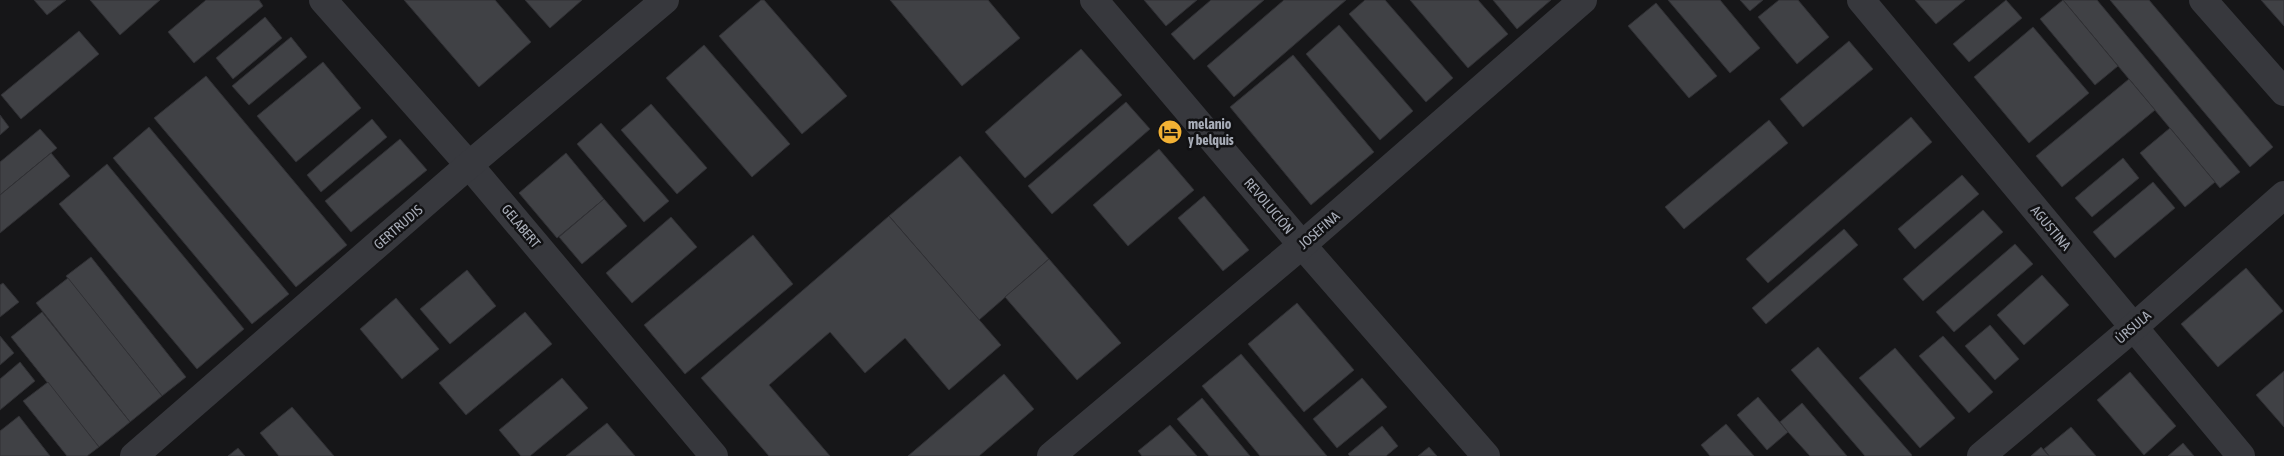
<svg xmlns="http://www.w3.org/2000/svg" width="2284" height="456" viewBox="0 0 2284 456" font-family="'Asap Condensed',sans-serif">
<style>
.building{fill:#404145;stroke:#303034}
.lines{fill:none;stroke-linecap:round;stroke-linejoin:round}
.minor{stroke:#37383d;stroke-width:28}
.labels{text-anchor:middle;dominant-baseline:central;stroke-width:5;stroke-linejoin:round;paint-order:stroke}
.poi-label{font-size:14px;font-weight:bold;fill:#a8adb8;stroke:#111113;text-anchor:start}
.street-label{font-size:14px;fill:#a8adb8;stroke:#111113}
</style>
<rect width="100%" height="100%" fill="#161618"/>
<g class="building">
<polygon points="34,0 66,0 47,15"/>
<polygon points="90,0 160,0 120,35"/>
<polygon points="206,0 259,0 263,6 194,63 168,32"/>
<polygon points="404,0 495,0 531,42 479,87"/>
<polygon points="525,0 582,0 550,28"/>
<polygon points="761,0 764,0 847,96 802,134 719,36"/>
<polygon points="890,0 988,0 1020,38 962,86"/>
<polygon points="1144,0 1197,0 1166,26"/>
<polygon points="1211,0 1264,0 1194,60 1171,34"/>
<polygon points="1284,0 1346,0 1234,97 1207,66"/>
<polygon points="1365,0 1385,0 1453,78 1426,102 1349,14"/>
<polygon points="1410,0 1478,0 1508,34 1468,68"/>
<polygon points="1493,0 1551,0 1517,29"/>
<polygon points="1668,0 1720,0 1760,48 1730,73"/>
<polygon points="1740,0 1763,0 1750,11"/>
<polygon points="1779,0 1798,0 1829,37 1797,64 1758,17"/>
<polygon points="1915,0 1965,0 1936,24"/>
<polygon points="2006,0 2022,18 1969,62 1953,44"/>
<polygon points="2063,0 2097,0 2240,172 2220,188"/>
<polygon points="2063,0 2118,66 2095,85 2040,19"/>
<polygon points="2110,0 2149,0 2273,147 2250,167"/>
<polygon points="2261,0 2284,0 2284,26"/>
<polygon points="1656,3 1717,76 1689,98 1628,26"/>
<polygon points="265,17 282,38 233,79 216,58"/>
<polygon points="1339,25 1413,111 1380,140 1306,54"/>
<polygon points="2033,27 2089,93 2029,143 1974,77"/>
<polygon points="79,31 99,54 21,119 1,95"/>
<polygon points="291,37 307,57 249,105 232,86"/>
<polygon points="1849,41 1873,69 1803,127 1780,99"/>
<polygon points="704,45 790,144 752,177 666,78"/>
<polygon points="1081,49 1122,95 1025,178 985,132"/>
<polygon points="1293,55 1374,152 1311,205 1230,107"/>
<polygon points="323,62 361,108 296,162 257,116"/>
<polygon points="206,76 347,245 296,287 154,118"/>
<polygon points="2129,79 2155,110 2062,187 2036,156"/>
<polygon points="1126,102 1150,129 1052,214 1028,186"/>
<polygon points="651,104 707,168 677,194 621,130"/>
<polygon points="0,115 9,127 0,135"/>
<polygon points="1911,117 1932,142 1768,283 1746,259"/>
<polygon points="372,119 387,137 321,192 307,175"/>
<polygon points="1769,120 1788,143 1684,229 1665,207"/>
<polygon points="601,123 669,201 644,222 577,144"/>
<polygon points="149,127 289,294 252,324 113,158"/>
<polygon points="2170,128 2215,182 2185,207 2140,153"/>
<polygon points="40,129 57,148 0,195 0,162"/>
<polygon points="400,139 427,170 351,232 325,201"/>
<polygon points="1159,149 1194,190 1128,246 1093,205"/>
<polygon points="51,153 70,176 0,233 0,195"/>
<polygon points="566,153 604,199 557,238 519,193"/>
<polygon points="960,156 1049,259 979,320 889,216"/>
<polygon points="2123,158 2139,178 2092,217 2075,198"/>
<polygon points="107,164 244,329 197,369 59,204"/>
<polygon points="1962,175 1979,194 1915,249 1898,229"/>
<polygon points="2153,182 2175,208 2115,258 2093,232"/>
<polygon points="1204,196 1249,250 1223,271 1178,218"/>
<polygon points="604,199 627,226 582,264 559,237"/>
<polygon points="1983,210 2003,232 1923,301 1903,279"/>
<polygon points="889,216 1001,345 949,390 905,338 865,373 830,332 769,385 830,456 769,456 701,378"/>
<polygon points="671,217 697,247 632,303 606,273"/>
<polygon points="1844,229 1858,245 1766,324 1752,308"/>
<polygon points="753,235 793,284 685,374 644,325"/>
<polygon points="2015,244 2033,264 1954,332 1936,312"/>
<polygon points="91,257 186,377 162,396 66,276"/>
<polygon points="1049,259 1121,343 1077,380 1005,297"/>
<polygon points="2246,268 2283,311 2218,367 2181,324"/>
<polygon points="467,270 496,306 450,344 420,309"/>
<polygon points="2042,275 2069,305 2024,345 1997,315"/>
<polygon points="68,278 162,396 130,422 36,303"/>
<polygon points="3,283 19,302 0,317 0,285"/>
<polygon points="396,298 439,349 402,379 360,329"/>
<polygon points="1297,303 1354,370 1304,412 1248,344"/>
<polygon points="42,312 130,422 99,447 11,337"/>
<polygon points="525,312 552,344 466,415 439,383"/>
<polygon points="1990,325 2019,359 1995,380 1965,346"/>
<polygon points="0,336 14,353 0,365"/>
<polygon points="1943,336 1993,392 1969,413 1919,356"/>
<polygon points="1818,347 1912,455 1911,456 1865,456 1791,370"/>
<polygon points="1895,348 1955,418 1920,448 1859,378"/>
<polygon points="1241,354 1327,456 1260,456 1202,386"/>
<polygon points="20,362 35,381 0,410 0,379"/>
<polygon points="2284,371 2284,427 2256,395"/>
<polygon points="2130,372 2176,426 2144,455 2097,400"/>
<polygon points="1004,374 1034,409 979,456 908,456"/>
<polygon points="562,378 588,408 530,456 521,456 499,430"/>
<polygon points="1362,378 1387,407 1337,448 1313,419"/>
<polygon points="48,382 99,447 87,456 67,456 23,401"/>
<polygon points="1758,397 1788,432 1767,450 1737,415"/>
<polygon points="1202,398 1250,456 1209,456 1177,419"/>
<polygon points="1802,403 1847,456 1810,456 1788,432 1780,422"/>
<polygon points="292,407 334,456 279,456 260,433"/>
<polygon points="19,416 50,456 0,456 0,431"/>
<polygon points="607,423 635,456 566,456"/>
<polygon points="1726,424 1754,456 1710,456 1701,445"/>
<polygon points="1170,425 1197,456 1142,456 1138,451"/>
<polygon points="1382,426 1398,446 1386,456 1350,456 1348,454"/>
<polygon points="2071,427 2096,456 2049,456 2044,449"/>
<polygon points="2183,443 2194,456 2168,456"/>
<polygon points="1429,447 1437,456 1418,456"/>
<polygon points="2041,447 2049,456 2031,456"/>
<polygon points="238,448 245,456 228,456"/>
</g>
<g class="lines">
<g class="minor">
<polyline points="323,0 469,165 714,456"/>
<polyline points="1094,0 1302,245 1486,456"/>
<polyline points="1861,0 2241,456"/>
<polyline points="2203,0 2284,92"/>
<polyline points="134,456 469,165 665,0"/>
<polyline points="1051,456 1302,245 1583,0"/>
<polyline points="1981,456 2134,327 2284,195"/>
</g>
</g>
<defs>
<symbol id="hotel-disc" viewBox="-11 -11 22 22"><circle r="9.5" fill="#f2b134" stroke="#111113"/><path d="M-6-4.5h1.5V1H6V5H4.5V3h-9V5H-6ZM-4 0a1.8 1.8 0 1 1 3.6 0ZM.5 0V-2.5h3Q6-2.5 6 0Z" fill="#111"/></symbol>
</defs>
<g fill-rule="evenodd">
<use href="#hotel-disc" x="1156" y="118" width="28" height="28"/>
</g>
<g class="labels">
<g class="poi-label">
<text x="1188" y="124">melanio<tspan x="1188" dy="16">y belquis</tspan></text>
</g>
<g class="street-label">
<text transform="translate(1269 206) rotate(50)">REVOLUCIÓN</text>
<text transform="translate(521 226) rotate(50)">GELABERT</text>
<text transform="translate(398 227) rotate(-41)">GERTRUDIS</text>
<text transform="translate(2051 228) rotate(50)">AGUSTINA</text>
<text transform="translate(1319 230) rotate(-41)">JOSEFINA</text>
<text transform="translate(2133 327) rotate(-41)">ÚRSULA</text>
</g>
</g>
</svg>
